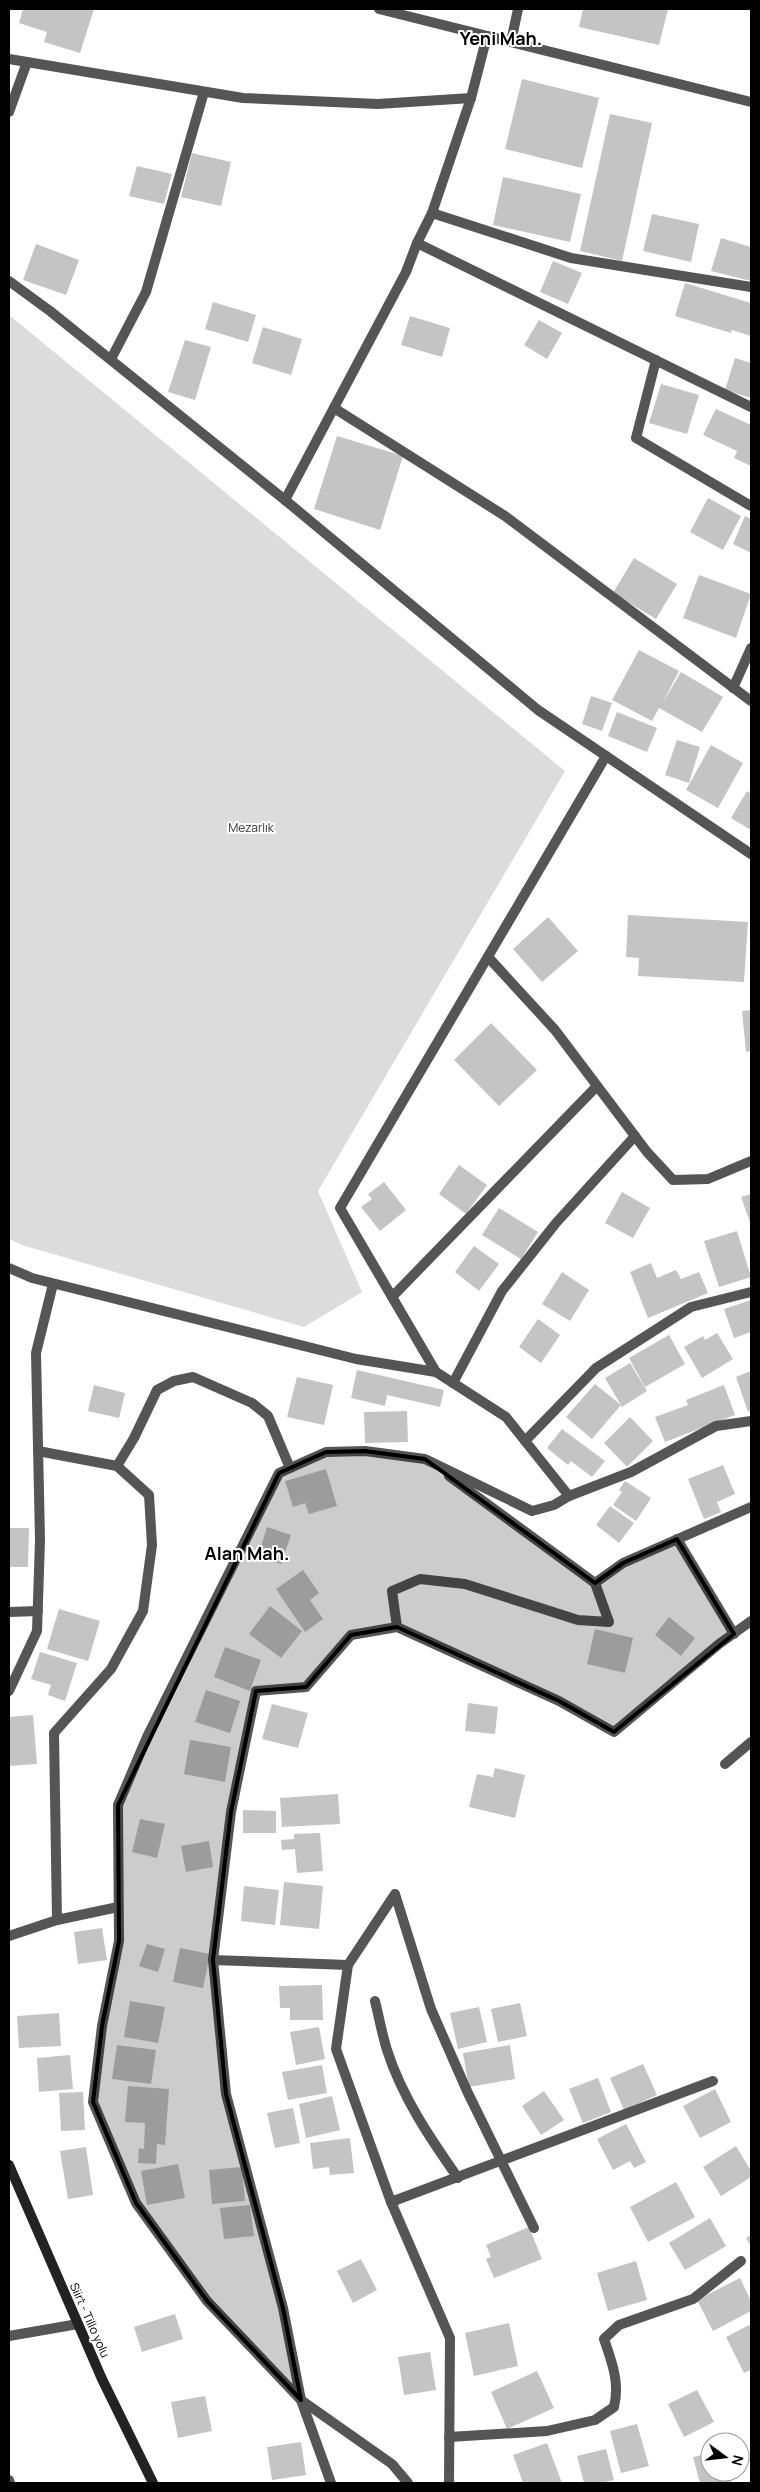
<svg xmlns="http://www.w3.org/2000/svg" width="760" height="2492" viewBox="0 0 760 2492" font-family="Manrope,sans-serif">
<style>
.green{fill:#dcdcdc}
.building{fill:#c4c4c4}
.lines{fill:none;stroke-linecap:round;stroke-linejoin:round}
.minor{stroke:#555;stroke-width:10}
.tertiary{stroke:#555;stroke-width:10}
.secondary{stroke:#222;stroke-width:10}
.marked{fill:#000;fill-opacity:0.2;stroke:#000;stroke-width:4;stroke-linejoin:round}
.labels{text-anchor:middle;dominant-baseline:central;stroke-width:4;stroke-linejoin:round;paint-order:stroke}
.park-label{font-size:12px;fill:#333;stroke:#fff}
.street-label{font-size:12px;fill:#000;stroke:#fff}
.district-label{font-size:18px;font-weight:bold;fill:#000;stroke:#fff}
</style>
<rect width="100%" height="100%" fill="#fff"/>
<polygon class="green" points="9,315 565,771 318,1191 362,1292 304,1327 22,1245 9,1239"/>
<g class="building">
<polygon points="23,9 94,9 80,53 44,42 47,32 19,23"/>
<polygon points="583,9 668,9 659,45 579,27"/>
<polygon points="522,79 599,98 582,168 505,149"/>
<polygon points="610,114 652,123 622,261 580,251"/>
<polygon points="192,153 231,162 221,206 181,197"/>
<polygon points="137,166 172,174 164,204 129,196"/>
<polygon points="503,177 581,194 570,242 493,225"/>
<polygon points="652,214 699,224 691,262 643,251"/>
<polygon points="721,238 751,247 751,281 711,271"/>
<polygon points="36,244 79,260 66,295 23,280"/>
<polygon points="553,261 582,273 568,304 540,292"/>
<polygon points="685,283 751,303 751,336 732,330 731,333 675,316"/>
<polygon points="213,302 256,315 248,342 205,329"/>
<polygon points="410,316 450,328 442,357 401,345"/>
<polygon points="539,320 562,333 547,359 524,345"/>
<polygon points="263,327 302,339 291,375 252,363"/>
<polygon points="185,340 211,347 195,400 168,392"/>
<polygon points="735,358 751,363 751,398 725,390"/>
<polygon points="661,384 699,395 687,434 649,423"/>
<polygon points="716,409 751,425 751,466 734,458 737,451 703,435"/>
<polygon points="337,436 403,456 380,530 314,509"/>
<polygon points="708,498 741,516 723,550 690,532"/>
<polygon points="745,516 751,519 751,553 733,544"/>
<polygon points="634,558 677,584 656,619 613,593"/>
<polygon points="699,575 751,594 736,638 683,618"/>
<polygon points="639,650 679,671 662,704 681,672 723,697 702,732 659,708 652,721 612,700"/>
<polygon points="591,696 612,703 602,731 582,724"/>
<polygon points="617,712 657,728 647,752 608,736"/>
<polygon points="677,740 700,747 689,783 665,775"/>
<polygon points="711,745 743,763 718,808 686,790"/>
<polygon points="747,791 751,794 751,830 731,818"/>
<polygon points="628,915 748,922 744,982 638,976 639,958 626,957"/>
<polygon points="548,917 578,951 542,982 513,949"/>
<polygon points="751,1010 751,1051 746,1052 742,1011"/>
<polygon points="491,1023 537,1070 499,1106 454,1060"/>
<polygon points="459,1165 487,1185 466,1214 439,1194"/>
<polygon points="384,1182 406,1210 380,1231 361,1207 372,1199 368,1194"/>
<polygon points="622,1192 650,1208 633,1238 605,1223"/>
<polygon points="751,1194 751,1225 741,1197"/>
<polygon points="499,1208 538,1232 521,1259 482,1235"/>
<polygon points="737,1231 751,1277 719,1287 704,1241"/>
<polygon points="474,1246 499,1264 479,1291 455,1272"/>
<polygon points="651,1263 657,1278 676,1270 681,1279 699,1272 708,1293 648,1318 630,1272"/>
<polygon points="562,1272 589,1290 570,1321 542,1304"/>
<polygon points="751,1300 751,1332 734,1338 724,1309"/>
<polygon points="538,1319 560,1335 541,1363 519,1347"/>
<polygon points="717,1333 733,1359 702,1378 684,1347 703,1336 705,1340"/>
<polygon points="669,1335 685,1364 645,1387 629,1358"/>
<polygon points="630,1363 647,1391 622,1407 605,1378"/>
<polygon points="357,1370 444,1390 440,1407 387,1395 385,1406 351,1398"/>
<polygon points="751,1371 751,1410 748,1412 736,1377"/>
<polygon points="297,1377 333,1385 324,1425 287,1417"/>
<polygon points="595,1384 621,1405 592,1439 566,1417"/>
<polygon points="94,1385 125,1393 119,1418 88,1411"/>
<polygon points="724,1385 735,1415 665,1442 655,1417 688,1405 686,1400"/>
<polygon points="407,1411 408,1442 365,1443 364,1412"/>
<polygon points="630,1417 653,1441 627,1467 604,1443"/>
<polygon points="562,1429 605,1461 592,1477 571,1461 568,1465 547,1448"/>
<polygon points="723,1465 735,1494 717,1502 721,1512 704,1519 688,1479"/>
<polygon points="326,1469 337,1506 309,1514 305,1503 293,1507 285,1481"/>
<polygon points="625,1481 651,1498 636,1521 613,1505 622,1492 619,1490"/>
<polygon points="610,1506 634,1523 619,1543 596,1525"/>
<polygon points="267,1527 291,1535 281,1564 258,1557"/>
<polygon points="9,1528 29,1528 28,1567 9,1567"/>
<polygon points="303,1570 319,1593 310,1600 323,1619 305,1632 276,1589"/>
<polygon points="270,1606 302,1631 281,1658 249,1634"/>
<polygon points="59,1609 100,1621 88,1661 47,1649"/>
<polygon points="669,1617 695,1638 681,1656 655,1635"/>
<polygon points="595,1629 633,1638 625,1673 587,1664"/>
<polygon points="225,1647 261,1660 250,1691 214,1677"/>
<polygon points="40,1652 77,1663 65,1701 48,1695 51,1685 31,1679"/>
<polygon points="206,1690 240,1701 230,1733 195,1722"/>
<polygon points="468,1703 498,1707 495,1734 465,1731"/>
<polygon points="272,1704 308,1713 298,1748 262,1739"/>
<polygon points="33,1715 37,1764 9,1766 9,1717"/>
<polygon points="190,1740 231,1747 225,1782 184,1774"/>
<polygon points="495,1768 525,1775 515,1818 469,1807 477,1774 493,1777"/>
<polygon points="338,1794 340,1824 282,1827 280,1798"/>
<polygon points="243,1810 276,1811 276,1833 243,1833"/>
<polygon points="140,1819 165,1824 157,1858 132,1852"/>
<polygon points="320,1833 323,1871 297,1873 295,1849 282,1850 281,1840 294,1839 294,1834"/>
<polygon points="209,1841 213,1867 186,1872 181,1846"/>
<polygon points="284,1882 323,1886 319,1929 280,1925"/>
<polygon points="244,1886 279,1890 275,1925 241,1921"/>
<polygon points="102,1928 107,1960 78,1964 74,1932"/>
<polygon points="147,1944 165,1949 158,1972 139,1966"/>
<polygon points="180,1948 210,1954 203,1988 173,1982"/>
<polygon points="322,1985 323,2020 290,2020 290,2008 280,2008 279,1986"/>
<polygon points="130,2001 165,2007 158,2043 124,2037"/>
<polygon points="520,2003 527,2036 498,2042 491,2009"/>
<polygon points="479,2007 487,2042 458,2049 450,2013"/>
<polygon points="59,2013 61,2046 19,2048 17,2016"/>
<polygon points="319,2027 325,2059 296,2065 290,2032"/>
<polygon points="117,2045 156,2050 151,2084 112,2079"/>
<polygon points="510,2045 515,2079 469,2087 463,2053"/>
<polygon points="70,2055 73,2089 39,2092 37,2058"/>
<polygon points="643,2064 657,2095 624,2110 610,2078"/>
<polygon points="322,2065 327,2093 288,2100 282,2072"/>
<polygon points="598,2078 611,2112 583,2123 569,2089"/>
<polygon points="128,2086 169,2089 165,2145 157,2144 156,2164 138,2163 139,2148 144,2149 145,2123 125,2122"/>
<polygon points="715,2089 731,2122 700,2138 683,2106"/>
<polygon points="544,2091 564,2120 541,2135 522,2106"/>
<polygon points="83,2092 85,2130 61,2131 59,2093"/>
<polygon points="332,2096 340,2130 306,2138 299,2104"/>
<polygon points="293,2108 300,2143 275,2148 267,2113"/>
<polygon points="626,2124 646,2162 634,2168 630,2161 613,2170 597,2139"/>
<polygon points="350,2138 354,2173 330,2175 329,2167 313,2169 310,2143"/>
<polygon points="736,2146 751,2171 751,2177 721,2196 703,2167"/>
<polygon points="86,2147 93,2195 68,2199 60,2151"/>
<polygon points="178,2164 185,2198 147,2205 141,2171"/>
<polygon points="242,2167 245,2201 212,2204 209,2170"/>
<polygon points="676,2182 695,2217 648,2242 630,2207"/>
<polygon points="250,2205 254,2236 224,2239 220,2208"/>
<polygon points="710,2218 726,2246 685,2270 669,2243"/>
<polygon points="529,2227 542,2259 494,2278 486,2259 491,2257 486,2245"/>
<polygon points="751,2235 751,2246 746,2238"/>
<polygon points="361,2259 377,2290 353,2303 337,2271"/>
<polygon points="636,2261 647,2300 608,2311 597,2273"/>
<polygon points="740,2278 751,2301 751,2311 713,2331 697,2300"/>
<polygon points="175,2314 183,2339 142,2352 134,2327"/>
<polygon points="509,2323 518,2366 474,2376 465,2333"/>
<polygon points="751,2324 751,2370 744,2373 726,2337"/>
<polygon points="430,2352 436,2390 404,2395 398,2357"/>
<polygon points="537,2371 554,2408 507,2429 491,2392"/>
<polygon points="697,2390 714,2422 684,2437 668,2404"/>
<polygon points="205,2396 212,2431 178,2438 171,2402"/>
<polygon points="637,2424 649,2466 621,2473 610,2431"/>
<polygon points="301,2442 306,2475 272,2480 267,2447"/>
<polygon points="547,2443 562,2483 523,2483 513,2455"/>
<polygon points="606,2449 614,2480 601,2483 584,2483 577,2456"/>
<polygon points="710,2453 710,2472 729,2472 731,2483 700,2483 693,2457"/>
</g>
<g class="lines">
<g class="minor">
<polyline points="511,42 518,9"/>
<polyline points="9,59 243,98 378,104 471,98 487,36"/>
<polyline points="9,112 27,62"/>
<polyline points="432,213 571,258 751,287"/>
<polyline points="417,243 751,407"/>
<polyline points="9,281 50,311 285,500 538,710 751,854"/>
<polyline points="111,359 146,292 204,92"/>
<polyline points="656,360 636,438 751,506"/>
<polyline points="334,408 505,516 751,701"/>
<polyline points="285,500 406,272 417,243 432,213 471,98"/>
<polyline points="733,688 751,648"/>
<polyline points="488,957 555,1030 647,1152 673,1180 708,1179 751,1161"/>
<polyline points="9,1268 32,1278 356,1359 436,1372 506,1417 569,1496"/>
<polyline points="392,1297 597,1086"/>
<polyline points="436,1372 340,1208 606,756"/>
<polyline points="453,1383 502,1291 556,1223 635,1136"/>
<polyline points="525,1441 596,1368 691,1307 751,1292"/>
<polyline points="38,1451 117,1466 149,1495 152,1545 143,1611 111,1669 54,1733 57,1920 118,1907"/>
<polyline points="117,1466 134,1438 157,1390 174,1381 193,1377 252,1403 268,1416 290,1468"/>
<polyline points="677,1539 734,1634"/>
<polyline points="595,1583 623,1563 751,1507"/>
<polyline points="9,1612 38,1611"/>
<polyline points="397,1627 392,1591 420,1579 465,1584 578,1620 609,1622 595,1583 449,1476"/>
<polyline points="9,1691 37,1631 40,1540 36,1353 53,1284"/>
<polyline points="725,1764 751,1742"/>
<polyline points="9,1936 57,1920"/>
<polyline points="213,1960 348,1965"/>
<path d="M375,2001C379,2017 382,2034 387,2050C402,2097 430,2138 458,2178"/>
<polyline points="391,2202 713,2081"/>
<polyline points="9,2336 78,2324"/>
<path d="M449,2437L547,2431L595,2420L614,2407C620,2383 612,2362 604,2339L619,2325L693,2299L741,2261"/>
<polyline points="9,2480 10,2483"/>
<polyline points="331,2483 301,2400 283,2308 226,2094 213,1960 231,1812 256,1691 306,1687 351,1635 397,1627 559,1701 614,1732 719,1644 751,1621"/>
<polyline points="408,2483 392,2464 301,2400 207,2301 136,2203 93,2102 102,2026 119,1941 118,1805 147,1737 279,1473 326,1452 365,1451 425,1459 532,1511 554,1505 569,1496 631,1472 716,1426 751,1421"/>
<polyline points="449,2483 450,2338 391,2202 336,2049 348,1965 395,1894 431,2009 467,2091 534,2228"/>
</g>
<polyline class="tertiary" points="379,9 751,102"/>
<polyline class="secondary" points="9,2165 102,2379 153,2483"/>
</g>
<path class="marked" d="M365,1451L425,1459L595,1583L623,1563L677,1539L734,1634L614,1732L559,1701L397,1627L351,1635L306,1687L256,1691L231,1812L213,1960L226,2094L283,2308L301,2400L207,2301L136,2203L93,2102L102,2026L119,1941L118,1805L279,1473L326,1452Z"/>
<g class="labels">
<g class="park-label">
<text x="251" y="827">Mezarlık</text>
</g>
<g class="street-label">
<text transform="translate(90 2320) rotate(66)">Siirt - Tillo yolu</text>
</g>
<g class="district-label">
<text x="501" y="38">Yeni Mah.</text>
<text x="247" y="1553">Alan Mah.</text>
</g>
</g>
<rect width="760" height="2492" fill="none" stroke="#000000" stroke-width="20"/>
<g transform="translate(725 2457) rotate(105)"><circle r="24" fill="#ffffff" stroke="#999999"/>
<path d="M0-4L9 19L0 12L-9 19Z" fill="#000000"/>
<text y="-8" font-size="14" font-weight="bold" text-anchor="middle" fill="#000000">N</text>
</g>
</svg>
